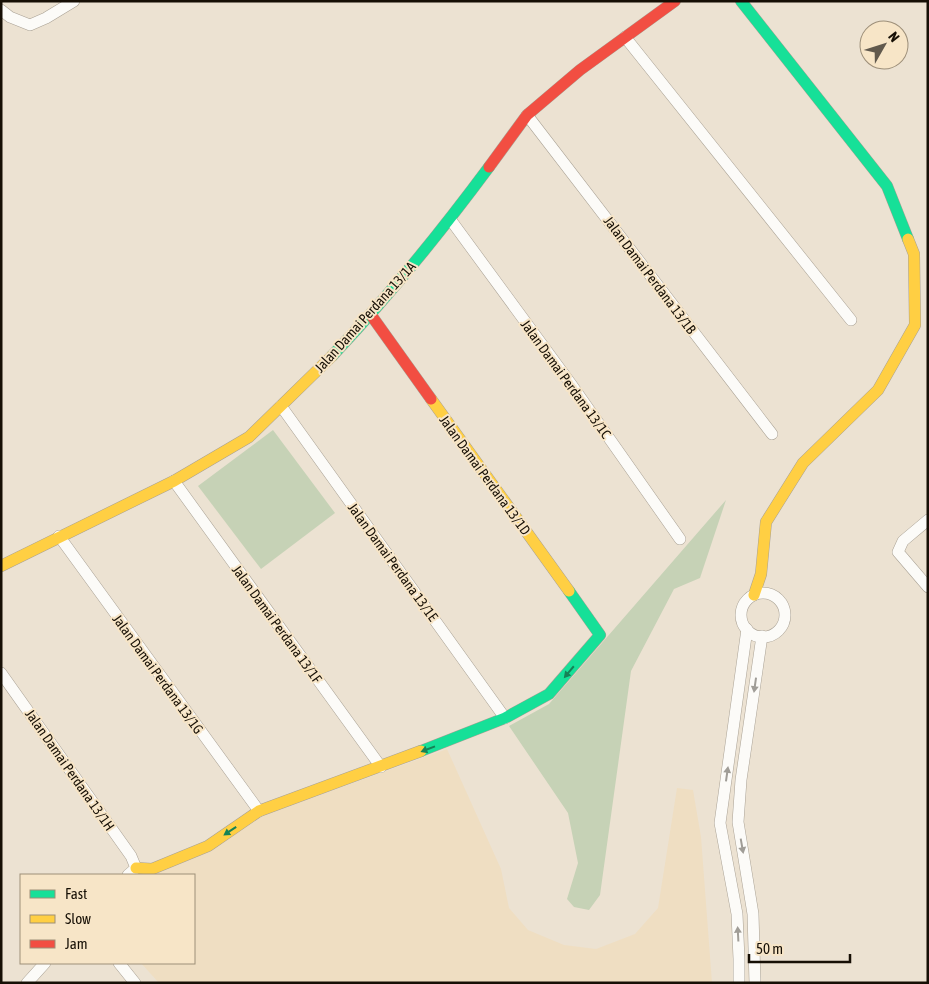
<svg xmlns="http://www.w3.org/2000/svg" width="929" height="984" viewBox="0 0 929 984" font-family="'Asap Condensed',sans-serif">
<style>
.built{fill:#efdec2}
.green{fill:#c6d2b6}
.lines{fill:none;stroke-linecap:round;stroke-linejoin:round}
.street-casing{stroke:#a9a194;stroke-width:12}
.fast-casing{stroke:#a9a194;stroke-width:12}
.slow-casing{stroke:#a9a194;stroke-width:12}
.jam-casing{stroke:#a9a194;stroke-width:12}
.street{stroke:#fcfbf8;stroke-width:11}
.fast{stroke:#16e098;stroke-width:11}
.slow{stroke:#ffcf43;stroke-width:11}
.jam{stroke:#f24e42;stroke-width:11}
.oneway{fill:#168256}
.oneway2{fill:#a09d97}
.labels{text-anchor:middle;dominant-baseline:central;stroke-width:4;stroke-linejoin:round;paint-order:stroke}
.street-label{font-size:14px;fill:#160f05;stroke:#f7e5c7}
</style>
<rect width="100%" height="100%" fill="#ece2d2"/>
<polygon class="built" points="447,749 501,869 509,908 528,930 564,945 596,949 635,934 658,908 677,788 693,790 701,837 712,983 159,983 141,963 194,963 194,875 146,875 254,819"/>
<g class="green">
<polygon points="273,430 335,513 261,569 198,486"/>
<polygon points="726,500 700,578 674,589 631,671 600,895 589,910 574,907 567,899 578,863 568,813 509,726 549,704"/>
</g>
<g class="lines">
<defs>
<g id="street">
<polyline points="1,10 10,17 30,25 46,18 74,1"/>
<polyline points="625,37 851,320"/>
<polyline points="527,115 772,434"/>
<polyline points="450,219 571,384 680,539"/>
<polyline points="281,406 505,718"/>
<polyline points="174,481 381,767"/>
<polyline points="928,520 903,541 898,552 928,587"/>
<polyline points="59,536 259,811"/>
<circle cx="763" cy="615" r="22"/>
<polyline points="1,673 131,856 136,868 128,875"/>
<polyline points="119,963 135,983"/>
<polyline points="27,983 45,963"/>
<polyline points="739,983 739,959 737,914 720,823 747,629"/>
<polyline points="755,983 753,914 738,822 741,780 762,636"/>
</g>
<g id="fast">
<polyline points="741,1 887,186 908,239"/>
<path d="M332,356C388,297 440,233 489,167"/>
<polyline points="421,751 505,718 549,694 600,635 569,591"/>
</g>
<g id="slow">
<polyline points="431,399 569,591"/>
<polyline points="1,566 174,481 249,437 332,356"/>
<polyline points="754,595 761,574 766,522 803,463 878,390 915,325 914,254 908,239"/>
<polyline points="136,868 152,869 208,846 259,811 421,751"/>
</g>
<g id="jam">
<polyline points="489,167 527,115 580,70 675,1"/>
<polyline points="371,315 431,399"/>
</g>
</defs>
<use href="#street" class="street-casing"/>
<use href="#fast" class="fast-casing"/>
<use href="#slow" class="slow-casing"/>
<use href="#jam" class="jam-casing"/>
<use href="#street" class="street"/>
<use href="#fast" class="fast"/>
<use href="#slow" class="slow"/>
<use href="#jam" class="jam"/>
</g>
<defs><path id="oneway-solid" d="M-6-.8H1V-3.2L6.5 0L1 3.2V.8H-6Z" transform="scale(1.25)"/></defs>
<g class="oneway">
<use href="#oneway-solid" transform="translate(569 672) rotate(130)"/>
<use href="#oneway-solid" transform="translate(428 749) rotate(159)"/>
<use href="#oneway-solid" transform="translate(230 831) rotate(146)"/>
</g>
<g class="oneway2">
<use href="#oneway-solid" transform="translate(755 685) rotate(98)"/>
<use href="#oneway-solid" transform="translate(727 774) rotate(-82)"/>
<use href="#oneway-solid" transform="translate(742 846) rotate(80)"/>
<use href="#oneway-solid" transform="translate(738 934) rotate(-93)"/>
</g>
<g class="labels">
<g class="street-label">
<text transform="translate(650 275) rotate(53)">Jalan Damai Perdana 13/1B</text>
<text transform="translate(365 317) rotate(-48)">Jalan Damai Perdana 13/1A</text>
<text transform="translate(566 379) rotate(54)">Jalan Damai Perdana 13/1C</text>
<text transform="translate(485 475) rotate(54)">Jalan Damai Perdana 13/1D</text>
<text transform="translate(393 562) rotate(54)">Jalan Damai Perdana 13/1E</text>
<text transform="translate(277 624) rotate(54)">Jalan Damai Perdana 13/1F</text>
<text transform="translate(158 674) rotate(54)">Jalan Damai Perdana 13/1G</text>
<text transform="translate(70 770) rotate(55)">Jalan Damai Perdana 13/1H</text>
</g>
</g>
<rect width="929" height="984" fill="none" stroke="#160f05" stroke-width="5"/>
<rect x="20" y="874" width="175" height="90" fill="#f7e5c7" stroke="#9d8f79"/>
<rect x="30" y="890" width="25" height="8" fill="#16e098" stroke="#9d8f79"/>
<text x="65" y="899" font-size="15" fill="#160f05">Fast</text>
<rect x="30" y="915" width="25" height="8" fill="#ffcf43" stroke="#9d8f79"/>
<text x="65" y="924" font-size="15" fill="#160f05">Slow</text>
<rect x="30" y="940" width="25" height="8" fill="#f24e42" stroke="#9d8f79"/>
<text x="65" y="949" font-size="15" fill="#160f05">Jam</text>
<g transform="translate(884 45) rotate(51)"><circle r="24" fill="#f7e5c7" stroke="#9d8f79"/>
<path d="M0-4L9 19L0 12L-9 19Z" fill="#61594d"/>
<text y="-8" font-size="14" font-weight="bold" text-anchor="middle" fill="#160f05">N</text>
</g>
<path d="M749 954v8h101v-8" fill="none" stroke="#160f05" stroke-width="2.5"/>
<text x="756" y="954" font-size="15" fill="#160f05" stroke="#f7e5c7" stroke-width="4" paint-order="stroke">50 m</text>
</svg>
